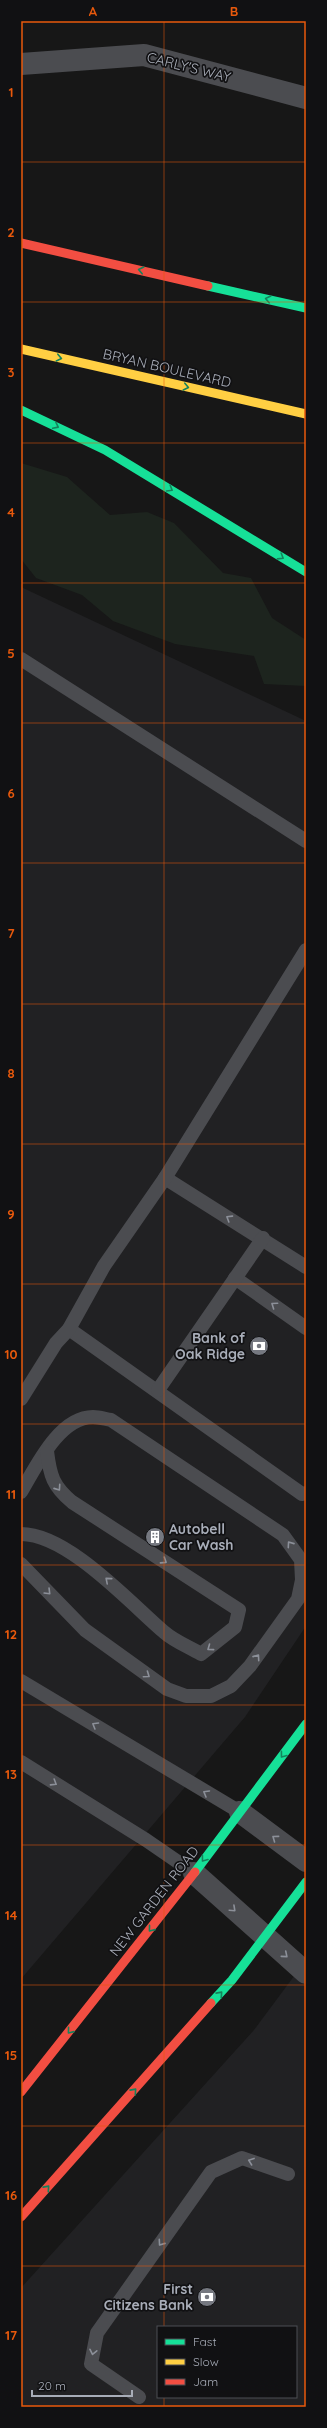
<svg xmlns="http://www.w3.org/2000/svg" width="327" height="2428" viewBox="0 0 327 2428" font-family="Quicksand,sans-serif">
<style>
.built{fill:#212123;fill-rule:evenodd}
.green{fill:#1d241e}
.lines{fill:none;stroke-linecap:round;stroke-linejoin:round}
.lane{stroke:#4b4c50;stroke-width:14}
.street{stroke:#4b4c50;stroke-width:22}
.fast{stroke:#16e098;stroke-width:9}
.slow{stroke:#ffcf43;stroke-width:9}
.jam{stroke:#f24e42;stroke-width:9}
.oneway{stroke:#14835c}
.oneway2{stroke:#8c9099}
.grid{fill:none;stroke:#e8590c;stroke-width:1;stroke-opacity:0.55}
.labels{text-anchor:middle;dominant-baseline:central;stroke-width:3.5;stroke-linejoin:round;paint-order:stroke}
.street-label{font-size:14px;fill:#a8adb8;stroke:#111113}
.poi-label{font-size:14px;font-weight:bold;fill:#a8adb8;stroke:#111113;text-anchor:end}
.neatline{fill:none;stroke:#e8590c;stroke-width:1.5}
.grid-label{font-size:13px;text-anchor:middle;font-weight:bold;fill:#e8590c}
</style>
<rect width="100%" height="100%" fill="#171717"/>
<g class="built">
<polygon points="21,587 306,721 306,1626 245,1717 21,1979"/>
<path d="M306,1960V2407H21V2288L254,2030ZM158,2327H296V2397H158Z"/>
</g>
<polygon class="green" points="21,463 67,477 110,515 147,512 174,523 223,573 251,578 272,618 306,640 306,686 264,684 254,656 175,644 113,621 82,595 36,578 21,559"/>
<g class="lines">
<g class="lane">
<polyline points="21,659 306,841"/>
<polyline points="165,1178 306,1267"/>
<polyline points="235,1278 306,1328"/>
<polyline points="69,1329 302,1494 306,1493"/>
<polyline points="158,1390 263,1238"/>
<polyline points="21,1399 56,1343 69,1329 104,1266 165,1178 306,950"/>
<path d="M21,1492C36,1467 59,1417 93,1417C99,1417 105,1419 111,1420L283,1535L301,1560L302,1580L298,1599L250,1666L231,1686L211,1696H186L167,1689L85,1630L21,1564"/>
<path d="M21,1534C68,1534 130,1603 164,1632C174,1641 189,1647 201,1654L235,1627L239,1610L72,1502C53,1486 50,1476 47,1451"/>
<polyline points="21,1681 240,1812"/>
<polyline points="21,1762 146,1840 194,1873"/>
<polyline points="139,2397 91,2364 97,2333 211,2172 242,2158 288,2174"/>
</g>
<g class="street">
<polyline points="21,64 144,55 306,98"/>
<polyline points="240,1812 306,1861"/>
<polyline points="194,1873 306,1973"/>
</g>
<g class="fast">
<polyline points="208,286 306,308"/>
<polyline points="21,410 105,450 306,572"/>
<polyline points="195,1872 306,1724"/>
<polyline points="211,2003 232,1980 306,1882"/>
</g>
<polyline class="slow" points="21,349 306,414"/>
<g class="jam">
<polyline points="21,243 208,286"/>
<polyline points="21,2092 195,1872"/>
<polyline points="21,2217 211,2003"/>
</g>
</g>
<defs><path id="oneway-chevron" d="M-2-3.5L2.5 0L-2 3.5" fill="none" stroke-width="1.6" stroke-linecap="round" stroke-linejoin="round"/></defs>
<g class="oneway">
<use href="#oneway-chevron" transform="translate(141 270) rotate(-167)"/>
<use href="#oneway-chevron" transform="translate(268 299) rotate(-167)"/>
<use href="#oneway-chevron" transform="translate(59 358) rotate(13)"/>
<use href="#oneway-chevron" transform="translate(186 387) rotate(13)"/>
<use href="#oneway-chevron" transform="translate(56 426) rotate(26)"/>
<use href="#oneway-chevron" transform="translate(170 489) rotate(31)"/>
<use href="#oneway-chevron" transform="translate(281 557) rotate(32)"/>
<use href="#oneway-chevron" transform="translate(283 1755) rotate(127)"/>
<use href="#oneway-chevron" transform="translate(204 1859) rotate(127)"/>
<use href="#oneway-chevron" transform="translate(151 1929) rotate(129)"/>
<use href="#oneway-chevron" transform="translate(220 1994) rotate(-48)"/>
<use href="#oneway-chevron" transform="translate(70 2031) rotate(129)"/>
<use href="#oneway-chevron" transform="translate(134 2091) rotate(-48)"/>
<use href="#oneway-chevron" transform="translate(47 2188) rotate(-48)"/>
</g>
<g class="oneway2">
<use href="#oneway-chevron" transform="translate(229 1218) rotate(-148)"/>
<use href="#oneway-chevron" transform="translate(274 1305) rotate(-145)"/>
<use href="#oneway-chevron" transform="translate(58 1488) rotate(55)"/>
<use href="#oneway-chevron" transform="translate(290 1544) rotate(-125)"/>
<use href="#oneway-chevron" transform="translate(164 1561) rotate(33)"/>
<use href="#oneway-chevron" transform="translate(108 1580) rotate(-139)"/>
<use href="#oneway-chevron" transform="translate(48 1592) rotate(45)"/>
<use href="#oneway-chevron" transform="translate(210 1648) rotate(144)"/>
<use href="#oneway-chevron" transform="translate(257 1657) rotate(-55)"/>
<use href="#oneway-chevron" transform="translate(147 1675) rotate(35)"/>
<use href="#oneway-chevron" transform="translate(95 1725) rotate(-149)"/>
<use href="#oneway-chevron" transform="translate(54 1783) rotate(32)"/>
<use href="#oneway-chevron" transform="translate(206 1793) rotate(-150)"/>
<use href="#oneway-chevron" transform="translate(275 1838) rotate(-144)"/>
<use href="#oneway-chevron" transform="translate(233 1909) rotate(43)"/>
<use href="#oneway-chevron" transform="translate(285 1955) rotate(40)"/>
<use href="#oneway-chevron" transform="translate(251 2161) rotate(-160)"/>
<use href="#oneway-chevron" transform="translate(161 2243) rotate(125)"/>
<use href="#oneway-chevron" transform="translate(93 2352) rotate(102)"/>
</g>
<path class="grid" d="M164,21V2327M21,162H306M21,302H306M21,443H306M21,583H306M21,723H306M21,863H306M21,1004H306M21,1144H306M21,1284H306M21,1424H306M21,1565H306M21,1705H306M21,1845H306M21,1985H306M21,2126H306M21,2266H306M164,2397V2407"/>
<defs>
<symbol id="bank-disc" viewBox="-11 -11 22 22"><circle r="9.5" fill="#757880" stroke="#111113"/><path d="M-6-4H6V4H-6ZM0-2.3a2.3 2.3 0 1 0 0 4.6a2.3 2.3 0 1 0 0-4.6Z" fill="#fff"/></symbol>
<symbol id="building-disc" viewBox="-11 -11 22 22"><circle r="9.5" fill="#757880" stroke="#111113"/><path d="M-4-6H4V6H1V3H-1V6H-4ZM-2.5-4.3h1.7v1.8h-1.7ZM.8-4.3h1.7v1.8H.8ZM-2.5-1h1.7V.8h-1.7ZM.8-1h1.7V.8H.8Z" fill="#fff"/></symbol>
</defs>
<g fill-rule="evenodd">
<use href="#bank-disc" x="248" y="1335" width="22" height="22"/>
<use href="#building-disc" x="144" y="1526" width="22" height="22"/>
<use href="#bank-disc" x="196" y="2286" width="22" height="22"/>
</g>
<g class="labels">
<g class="street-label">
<text transform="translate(189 67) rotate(14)">CARLY'S WAY</text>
<text transform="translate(167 368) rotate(13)">BRYAN BOULEVARD</text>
<text transform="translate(154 1901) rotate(-52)">NEW GARDEN ROAD</text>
</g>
<g class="poi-label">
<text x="245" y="1338">Bank of<tspan x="245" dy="16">Oak Ridge</tspan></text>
<text x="169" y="1529" text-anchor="start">Autobell<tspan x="169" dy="16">Car Wash</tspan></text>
<text x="193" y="2289">First<tspan x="193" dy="16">Citizens Bank</tspan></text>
</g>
</g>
<rect width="327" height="2428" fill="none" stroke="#111113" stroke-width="44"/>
<rect x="157" y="2326" width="140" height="72" fill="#111113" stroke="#4d4f55"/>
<rect x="165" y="2339" width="20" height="6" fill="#16e098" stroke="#4d4f55"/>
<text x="193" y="2346" font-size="12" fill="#a8adb8">Fast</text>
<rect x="165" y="2359" width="20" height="6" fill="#ffcf43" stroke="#4d4f55"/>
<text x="193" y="2366" font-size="12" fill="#a8adb8">Slow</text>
<rect x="165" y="2379" width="20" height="6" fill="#f24e42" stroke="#4d4f55"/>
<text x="193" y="2386" font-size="12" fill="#a8adb8">Jam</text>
<path d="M32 2390v6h100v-6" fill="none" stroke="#a8adb8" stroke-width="2"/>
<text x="38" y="2390" font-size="12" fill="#a8adb8" stroke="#111113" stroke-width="3" paint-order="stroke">20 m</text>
<rect x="22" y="22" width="283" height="2384" class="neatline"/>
<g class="grid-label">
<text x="93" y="16">A</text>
<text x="234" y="16">B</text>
<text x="11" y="97">1</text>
<text x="11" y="237">2</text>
<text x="11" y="377">3</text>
<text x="11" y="517">4</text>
<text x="11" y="658">5</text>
<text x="11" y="798">6</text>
<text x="11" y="938">7</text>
<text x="11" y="1078">8</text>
<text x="11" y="1219">9</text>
<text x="11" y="1359">10</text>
<text x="11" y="1499">11</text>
<text x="11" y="1639">12</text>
<text x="11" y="1779">13</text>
<text x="11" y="1920">14</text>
<text x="11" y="2060">15</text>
<text x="11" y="2200">16</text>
<text x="11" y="2340">17</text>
</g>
</svg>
